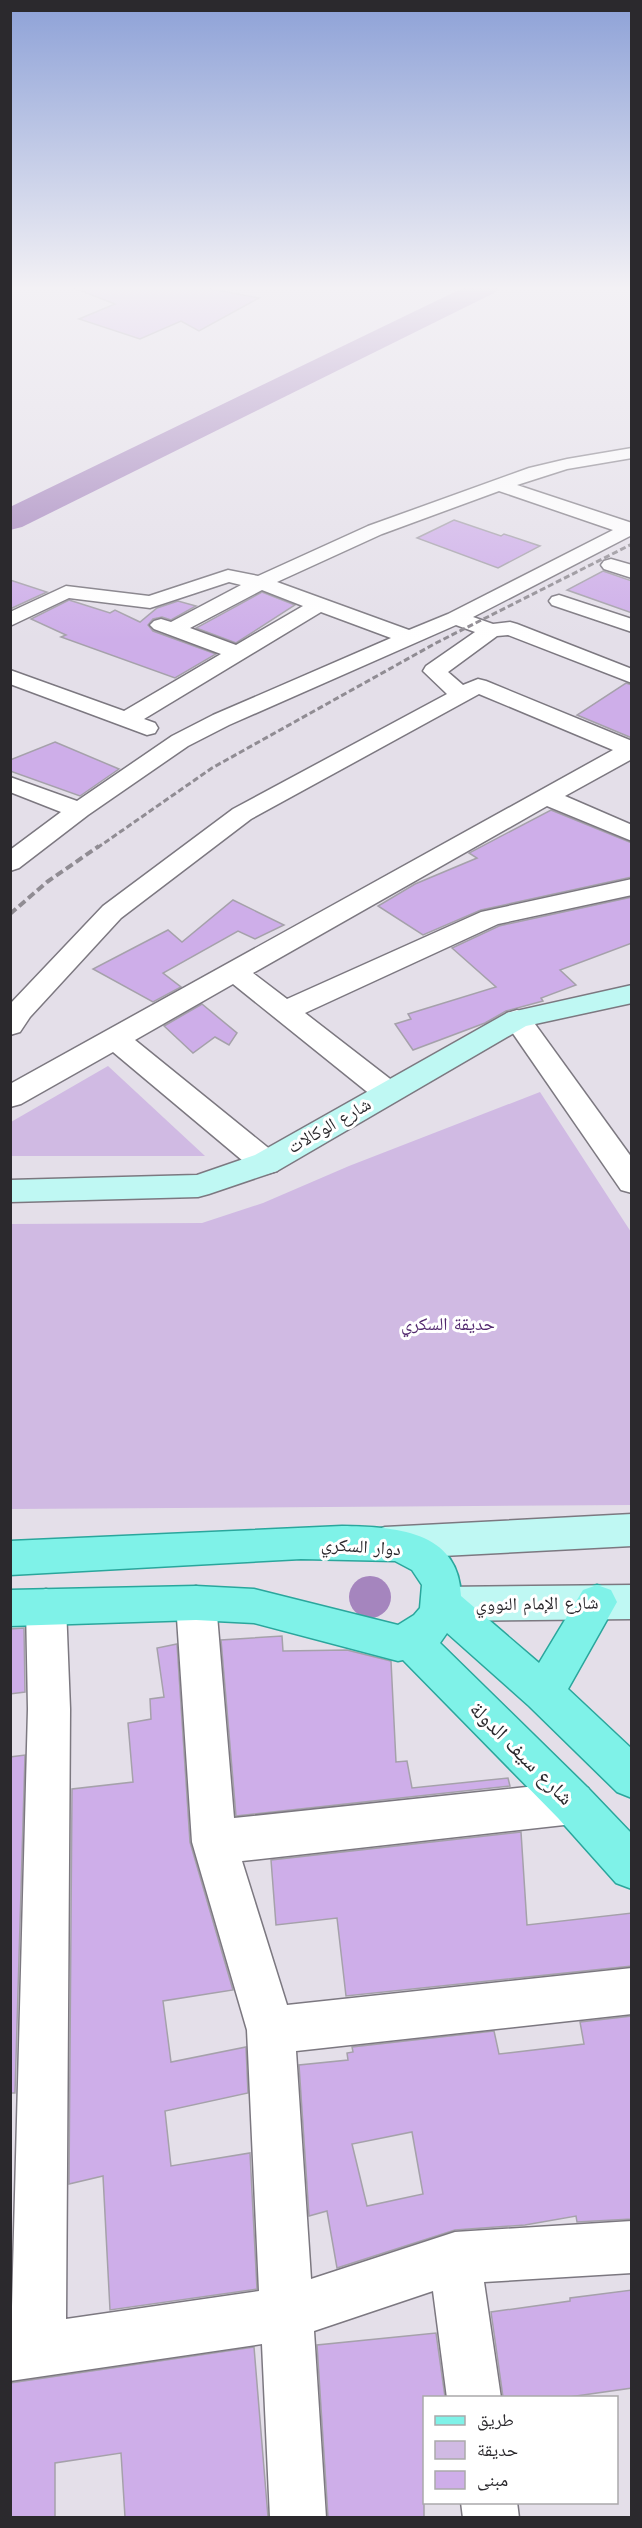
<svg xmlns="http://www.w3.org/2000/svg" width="642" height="2528" viewBox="0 0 642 2528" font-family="'Work Sans','Noto Naskh Arabic',sans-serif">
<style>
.green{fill:#d0bae3}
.water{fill:#a585be}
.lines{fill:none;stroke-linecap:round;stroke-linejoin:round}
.river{fill:#a585be;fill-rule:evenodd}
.building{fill:#ceaee9;stroke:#a5a1aa;stroke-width:1.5;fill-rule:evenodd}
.street-casing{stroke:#7c7880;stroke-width:3}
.secondary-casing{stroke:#7c7880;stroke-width:3}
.primary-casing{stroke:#2aa69c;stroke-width:3}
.street{fill:#fff;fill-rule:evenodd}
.secondary{fill:#bff8f3;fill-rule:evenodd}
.primary{fill:#7ff2e8;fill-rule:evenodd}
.rail-far1{stroke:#908c93;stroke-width:3;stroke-dasharray:6 3;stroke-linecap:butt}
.rail{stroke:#908c93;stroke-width:4;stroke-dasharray:8 4;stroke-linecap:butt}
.labels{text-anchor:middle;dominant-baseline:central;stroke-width:6;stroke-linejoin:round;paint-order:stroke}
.street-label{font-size:18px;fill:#2b292d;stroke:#fff}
.park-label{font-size:18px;fill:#52286e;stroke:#fff}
.near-street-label{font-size:21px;fill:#2b292d;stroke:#fff}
</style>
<rect width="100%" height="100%" fill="#e4dfe9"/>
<g class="green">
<polygon points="108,1066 205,1156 11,1156 11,1122"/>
<polygon points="540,1092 631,1232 631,1505 11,1509 11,1224 202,1223 263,1203 349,1166"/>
</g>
<circle class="water" cx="370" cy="1597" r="21"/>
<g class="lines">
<polygon class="river" points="467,286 500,286 496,292 22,527 10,530 10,507"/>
</g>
<g class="building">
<polygon points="74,286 196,286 259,298 199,331 181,321 140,339 79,319 115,304 74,288"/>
<polygon points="454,520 501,536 504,534 540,546 498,568 417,538"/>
<polygon points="603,571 632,581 632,613 567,590"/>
<polygon points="10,580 47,592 10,609"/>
<polygon points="262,592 295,605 236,643 196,628"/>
<polygon points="69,600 110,613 115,610 140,622 157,608 178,601 196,606 171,620 162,617 153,619 148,625 153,631 216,654 175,678 61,637 66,635 31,619"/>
<polygon points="626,683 632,685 632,738 577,715"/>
<polygon points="55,742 119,769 80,796 10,771 10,760"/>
<polygon points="551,810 632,843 632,877 481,910 423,935 378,906 415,884 477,858 469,853"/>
<polygon points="632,897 632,943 560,970 576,985 541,998 543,1001 506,1011 485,1023 413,1050 395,1024 411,1019 408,1014 496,987 452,948 499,926"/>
<polygon points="233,900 284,925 255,939 238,931 163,973 181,987 153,1002 93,969 168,930 182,942"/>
<polygon points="202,1004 237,1033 229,1045 215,1037 193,1053 164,1026"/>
<polygon points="24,1628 25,1692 10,1694 10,1629"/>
<polygon points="282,1636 283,1651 347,1650 391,1661 396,1762 407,1761 412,1788 508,1778 510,1786 236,1816 221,1640"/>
<polygon points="177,1644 190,1842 233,1990 163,2001 171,2062 246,2047 248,2093 165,2111 171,2166 250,2153 257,2289 110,2310 103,2176 69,2184 72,1789 133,1782 128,1723 151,1719 150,1699 164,1697 157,1648"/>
<polygon points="25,1755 15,2093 10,2093 10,1757"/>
<polygon points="521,1832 527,1925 632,1913 632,1966 346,1996 337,1918 276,1925 271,1860"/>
<path d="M632,2016V2219L577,2222L576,2216L525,2225L455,2230L337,2268L327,2211L309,2216L299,2065L348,2060L347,2053L353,2052L352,2047L494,2031L499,2054L584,2044L580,2022ZM412,2132L423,2194L367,2206L352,2144Z"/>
<polygon points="632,2290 632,2388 569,2397 503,2397 491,2312 570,2301 570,2298"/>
<polygon points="436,2333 445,2397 424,2397 424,2517 328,2517 317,2345"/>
<polygon points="254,2347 268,2517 125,2517 121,2453 55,2463 55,2517 10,2517 10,2383"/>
</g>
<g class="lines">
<defs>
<g id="street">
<path d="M632,448V458L567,469L517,485L632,523V535L473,617L493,624L510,622L517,624L632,669V683L508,635L497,636L448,672L463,685L478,679L486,681L632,741V759L565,796L632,825V841L547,806L253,973L287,999L481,912L632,879V895L498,924L305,1013L398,1085L402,1092L398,1099L387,1102L376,1099L233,984L135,1040L277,1155L282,1163L277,1171L266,1174L255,1171L113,1052L21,1104L10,1107V1084L613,750L479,694L251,819L121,918L30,1017L20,1032L10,1035V1004L103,906L233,809L447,694L423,671L426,666L475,632L456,625L229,725L188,746L88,815L19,868L10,871V850L61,812L10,792V777L77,801L172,736L213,715L391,638L321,612L144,719L155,723L158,728L155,733L147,735L10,684V670L124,711L221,654L154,629L150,625L154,621L161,619L171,622L241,585L229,582L150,608L69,598L10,626V612L66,586L149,596L228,570L258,576L368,526L529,468L567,459ZM499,491L613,530L448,614L409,630L277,582L382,534ZM262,590L303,606L236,645L190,628Z"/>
<polygon points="611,559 632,565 632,578 604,569 601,565 604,561"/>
<polygon points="559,595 632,619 632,632 552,605 549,601 552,597"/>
<polygon points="517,1010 527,1013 632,1158 632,1193 621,1190 503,1019 507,1013"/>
<polygon points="196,1586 210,1591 216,1603 234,1818 573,1782 588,1788 595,1803 588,1818 573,1824 242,1861 287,2005 632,1968 632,2014 296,2051 311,2279 455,2232 632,2221 632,2273 484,2282 501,2398 447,2398 433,2291 314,2331 326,2518 270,2518 262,2344 10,2381 28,1709 26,1606 32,1594 46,1589 60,1594 66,1606 70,1709 66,2319 259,2291 247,2030 192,1842 176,1603 182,1591"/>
<polygon points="461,2502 517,2502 519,2518 463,2518"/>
</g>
<g id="secondary">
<polygon points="632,985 632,1003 526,1026 277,1171 209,1194 198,1197 10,1202 10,1180 197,1175 255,1155 507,1013"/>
<polygon points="632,1514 632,1546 385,1559 371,1555 366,1543 371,1531 385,1527"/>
<polygon points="632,1585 632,1619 442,1621 428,1616 422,1604 428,1592 442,1587"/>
</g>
<path id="primary" d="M342,1526C393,1527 459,1529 461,1596L539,1663L583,1590L597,1585L611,1590L617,1602L568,1689L632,1749V1798L617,1792L529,1706L447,1633L440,1643L588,1788L632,1834V1889L616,1883L558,1818L403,1660L398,1661L254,1623L196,1620L10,1626V1590L196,1586L254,1589L398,1625L414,1615L420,1608L422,1585L412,1570L395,1561L301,1559L10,1575V1541Z"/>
</defs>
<use href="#street" class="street-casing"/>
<use href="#secondary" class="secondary-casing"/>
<use href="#primary" class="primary-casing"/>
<use href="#street" class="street"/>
<use href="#secondary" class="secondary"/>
<use href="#primary" class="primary"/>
<polyline class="rail-far1" points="97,848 212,768 436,643 632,544"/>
<polyline class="rail" points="10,914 47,882 99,846"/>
</g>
<linearGradient id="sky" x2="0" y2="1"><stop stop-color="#8da1d7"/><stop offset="0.45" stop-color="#f3f1f5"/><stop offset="1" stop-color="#f3f1f5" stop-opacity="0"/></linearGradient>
<rect width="642" height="640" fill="url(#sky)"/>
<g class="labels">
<g class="street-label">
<text transform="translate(329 1125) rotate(-30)">شارع الوكالات</text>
<text transform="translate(361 1546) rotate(4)">دوار السكري</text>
<text transform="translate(537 1603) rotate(-1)">شارع الإمام النووي</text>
</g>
<g class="park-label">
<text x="448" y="1323">حديقة السكري</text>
</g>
<g class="near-street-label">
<text transform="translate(522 1753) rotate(45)">شارع سيف الدولة</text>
</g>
</g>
<rect width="642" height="2528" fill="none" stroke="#2b292d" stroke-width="24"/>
<rect x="423" y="2396" width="195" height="108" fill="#ffffff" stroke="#aaa9ab" stroke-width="1.5"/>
<rect x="435" y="2416" width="30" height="9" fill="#7ff2e8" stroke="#aaa9ab" stroke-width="1.5"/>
<text x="477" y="2426" font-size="18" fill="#2b292d">طريق</text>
<rect x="435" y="2441" width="30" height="18" fill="#d0bae3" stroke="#aaa9ab" stroke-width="1.5"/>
<text x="477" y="2456" font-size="18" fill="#2b292d">حديقة</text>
<rect x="435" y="2471" width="30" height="18" fill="#ceaee9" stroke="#aaa9ab" stroke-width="1.5"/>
<text x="477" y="2486" font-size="18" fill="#2b292d">مبنى</text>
</svg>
